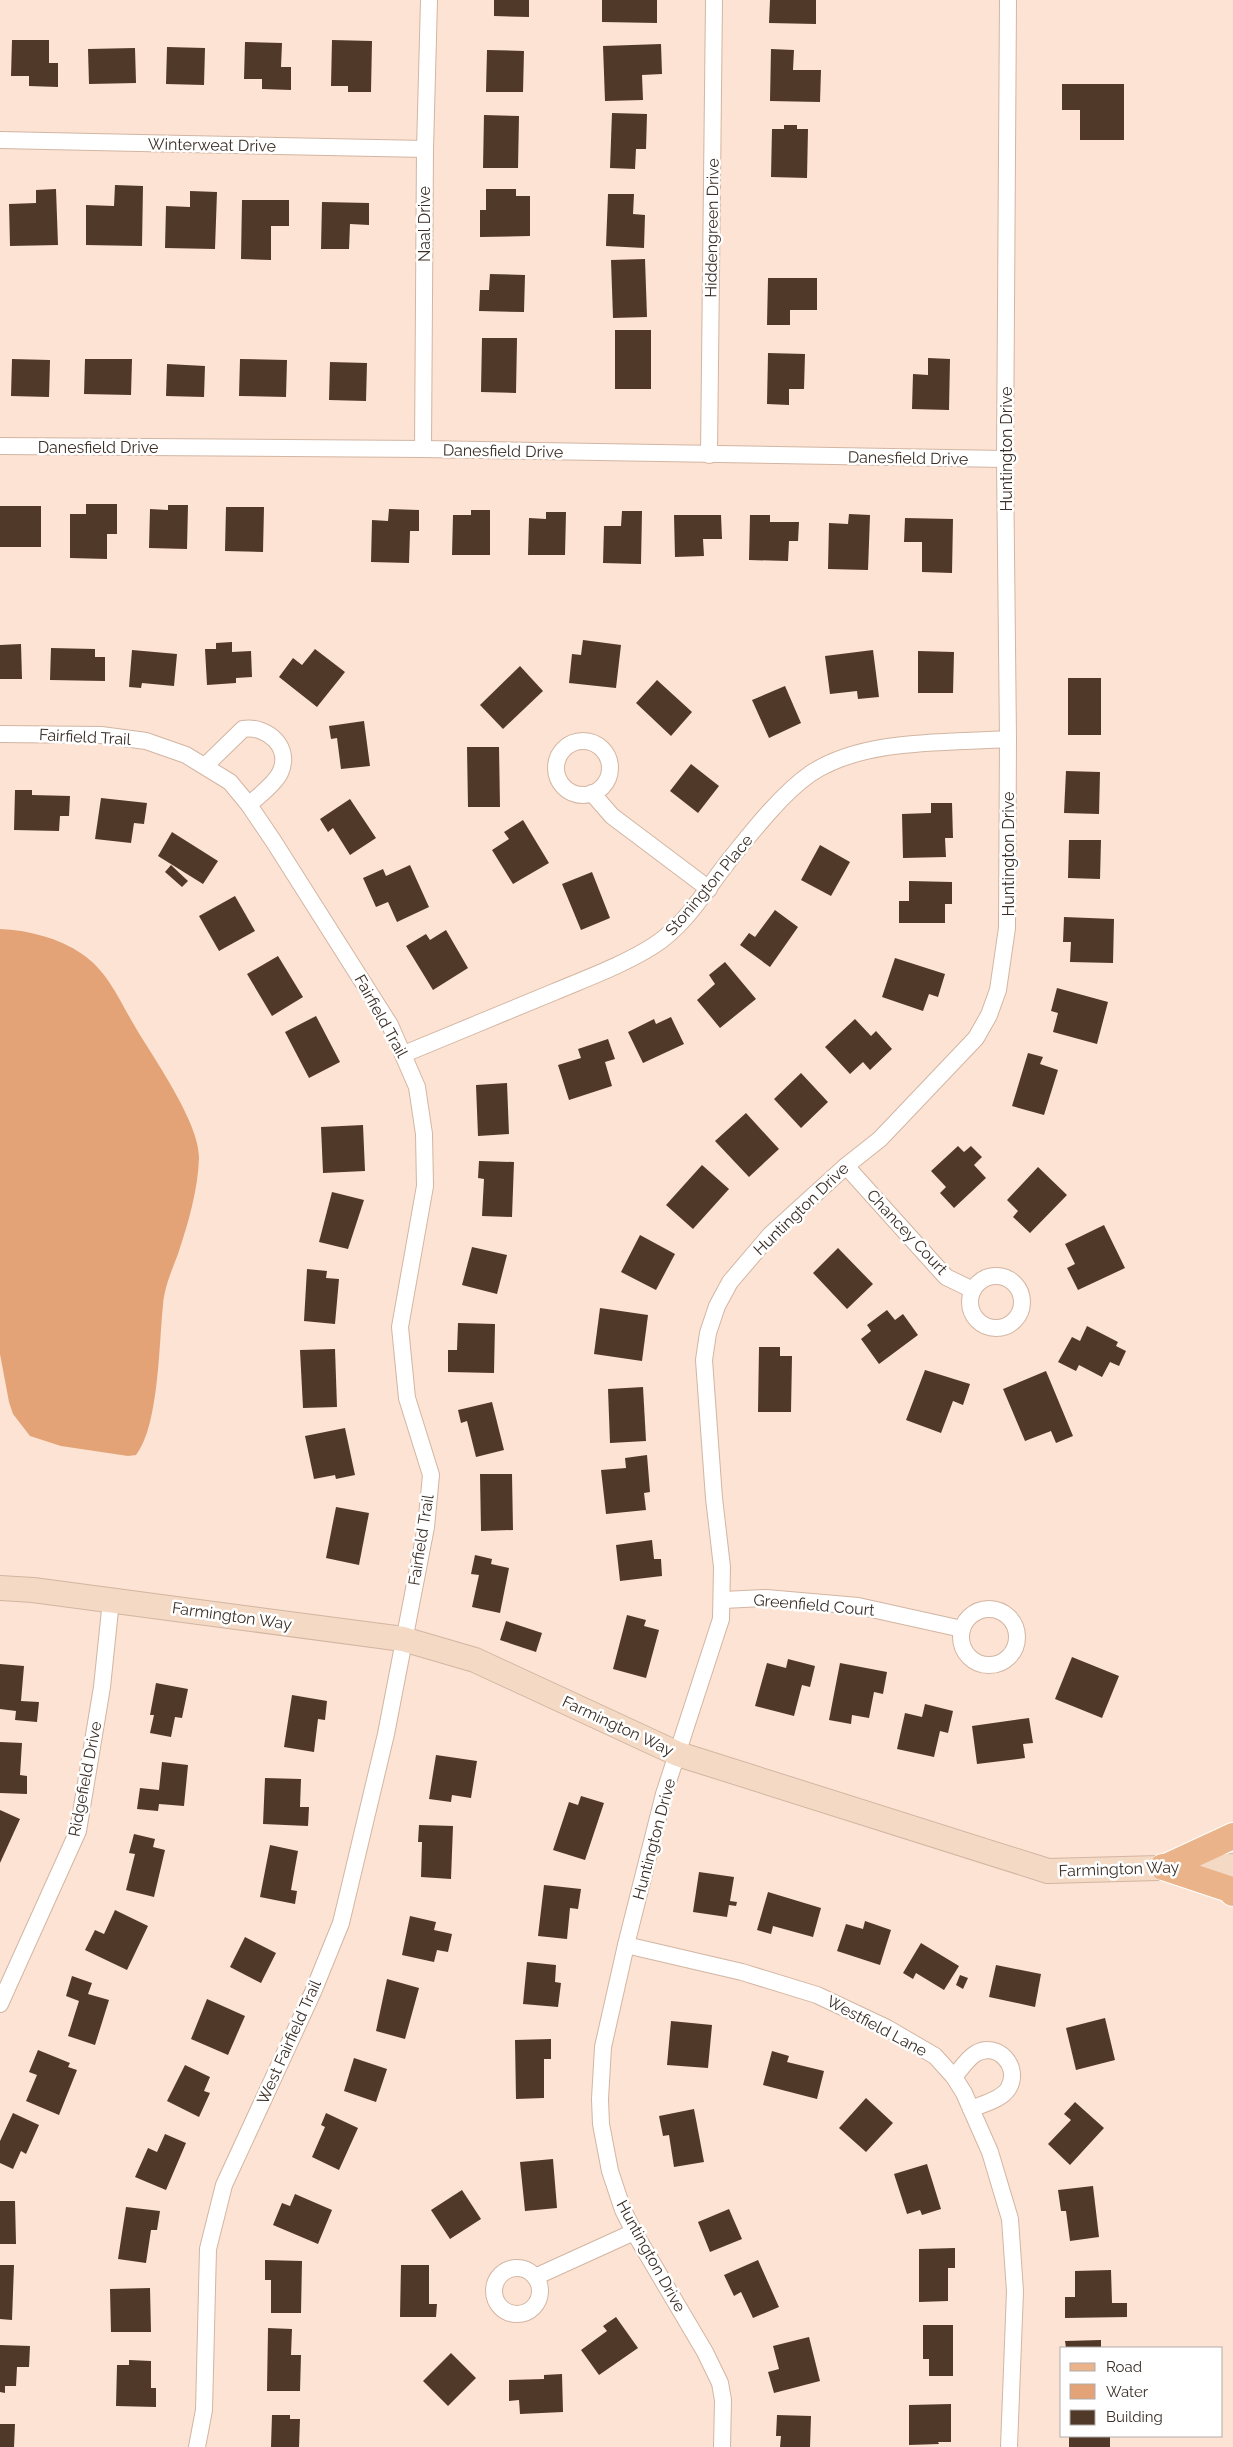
<svg xmlns="http://www.w3.org/2000/svg" width="1233" height="2447" viewBox="0 0 1233 2447" font-family="Raleway,sans-serif">
<style>
.water{fill:#e4a377}
.building{fill:#513929}
.lines{fill:none;stroke-linecap:round;stroke-linejoin:round}
.street-casing{stroke:#d3b5a2;stroke-width:18}
.secondary-casing{stroke:#d3b5a2;stroke-width:26}
.primary-casing{stroke:#fff;stroke-width:28}
.street{stroke:#fff;stroke-width:16}
.secondary{stroke:#f4d9c4;stroke-width:24}
.primary{stroke:#eab389;stroke-width:26}
.labels{text-anchor:middle;dominant-baseline:central;stroke-width:5;stroke-linejoin:round;paint-order:stroke}
.street-label{font-size:16px;fill:#3b2f27;stroke:#fff}
</style>
<rect width="100%" height="100%" fill="#fce3d3"/>
<path class="water" d="M0,929C28,930 59,938 82,954C109,972 121,1004 137,1030C155,1060 200,1124 199,1158C198,1190 188,1224 178,1254C172,1270 164,1288 163,1305C159,1343 159,1426 136,1455L128,1456L61,1446L30,1436L13,1414L9,1402L0,1354Z"/>
<g class="building">
<polygon points="494,0 529,0 529,17 494,16"/>
<polygon points="602,0 657,0 657,23 602,22"/>
<polygon points="770,0 816,0 816,24 769,23"/>
<polygon points="12,40 49,40 49,63 58,63 58,87 29,86 29,76 11,76"/>
<polygon points="332,40 372,41 371,92 348,92 348,86 331,86"/>
<polygon points="245,42 282,43 281,67 291,67 291,90 262,89 262,79 244,79"/>
<polygon points="661,44 662,74 642,75 643,100 605,101 603,46"/>
<polygon points="167,47 205,48 204,85 166,84"/>
<polygon points="135,48 136,83 89,84 88,49"/>
<polygon points="771,49 794,50 793,70 821,70 820,102 770,101"/>
<polygon points="487,50 524,51 523,92 486,92"/>
<polygon points="1062,84 1124,84 1124,140 1080,140 1080,110 1062,110"/>
<polygon points="612,113 647,114 646,149 636,149 635,169 610,168"/>
<polygon points="484,115 519,116 518,168 483,168"/>
<polygon points="784,125 797,125 797,129 808,129 807,178 771,177 772,129 784,129"/>
<polygon points="115,185 143,186 142,246 86,245 86,205 114,206"/>
<polygon points="56,189 58,245 10,246 9,204 36,203 36,190"/>
<polygon points="486,189 516,189 516,196 530,196 530,236 480,237 480,210 486,210"/>
<polygon points="190,191 217,192 215,249 165,248 166,206 190,207"/>
<polygon points="608,194 634,194 633,214 645,215 644,248 606,246"/>
<polygon points="242,200 289,200 289,226 271,226 271,260 241,259"/>
<polygon points="322,202 369,203 369,225 350,224 349,249 321,249"/>
<polygon points="645,259 647,317 613,318 611,260"/>
<polygon points="490,274 525,275 524,312 479,311 480,290 489,290"/>
<polygon points="768,278 817,278 817,310 790,310 790,325 767,325"/>
<rect x="615" y="330" width="36" height="59"/>
<polygon points="482,338 517,338 516,393 481,392"/>
<polygon points="768,353 805,354 804,389 789,389 789,405 767,404"/>
<polygon points="928,358 950,359 949,410 912,409 913,374 928,375"/>
<polygon points="12,359 50,360 49,397 11,396"/>
<polygon points="85,359 132,359 131,395 84,394"/>
<polygon points="240,359 287,360 286,397 239,396"/>
<polygon points="330,362 367,363 366,401 329,400"/>
<polygon points="167,364 205,366 204,397 166,396"/>
<polygon points="86,504 117,504 117,534 107,534 107,559 70,558 70,514 86,514"/>
<polygon points="168,505 188,505 187,549 149,548 150,509 168,510"/>
<rect x="0" y="506" width="41" height="41"/>
<polygon points="226,507 264,507 263,552 225,551"/>
<polygon points="389,509 419,510 419,531 410,531 409,563 371,562 372,520 388,521"/>
<polygon points="471,510 490,510 490,555 452,555 453,515 471,515"/>
<polygon points="622,511 642,511 641,564 603,563 604,526 621,526"/>
<polygon points="546,512 566,512 565,555 528,555 529,518 546,519"/>
<polygon points="849,514 870,515 868,570 828,569 829,523 848,524"/>
<polygon points="674,515 721,515 722,539 703,539 704,556 675,557"/>
<polygon points="750,515 770,515 770,522 799,522 798,541 789,541 788,561 749,560"/>
<polygon points="905,518 953,519 952,573 922,572 922,542 904,542"/>
<polygon points="583,640 621,645 616,688 569,683 572,654 581,655"/>
<polygon points="232,642 232,652 251,651 252,677 236,678 236,683 207,685 205,649 216,649 216,643"/>
<polygon points="21,644 22,679 0,679 0,645"/>
<polygon points="51,648 95,649 95,657 105,657 105,681 50,680"/>
<polygon points="315,649 345,672 317,707 279,677 293,658 302,665"/>
<polygon points="132,650 177,654 174,686 142,683 141,688 129,687"/>
<polygon points="873,650 879,697 858,699 857,691 830,694 825,656"/>
<polygon points="918,651 954,652 953,693 918,693"/>
<polygon points="520,666 543,691 503,729 480,705"/>
<rect x="1068" y="678" width="33" height="57"/>
<polygon points="657,680 692,712 671,736 636,703"/>
<polygon points="785,686 801,723 769,738 752,700"/>
<polygon points="364,721 370,766 341,769 337,738 331,739 329,726"/>
<polygon points="467,747 499,747 500,807 468,807"/>
<polygon points="691,764 719,786 698,813 670,791"/>
<polygon points="1066,771 1100,772 1099,814 1064,813"/>
<polygon points="15,790 32,790 32,795 70,796 69,816 60,816 59,831 14,830"/>
<polygon points="101,798 147,803 144,824 134,823 131,843 95,839"/>
<polygon points="350,799 376,838 350,855 333,828 328,832 320,819"/>
<polygon points="931,803 952,803 953,838 945,838 946,857 903,858 902,814 931,813"/>
<polygon points="523,820 549,863 513,884 492,850 509,839 504,832"/>
<polygon points="172,832 218,861 203,884 158,856"/>
<polygon points="1069,840 1101,840 1100,879 1068,878"/>
<polygon points="820,845 850,862 831,896 801,880"/>
<polygon points="171,865 188,881 182,887 165,872"/>
<polygon points="410,865 429,907 397,922 388,902 376,907 363,878 383,869 386,876"/>
<polygon points="592,872 610,918 581,930 562,884"/>
<polygon points="909,881 952,882 952,904 945,904 945,923 899,923 899,901 909,901"/>
<polygon points="235,896 255,931 219,951 199,916"/>
<polygon points="775,910 798,927 770,967 740,945 749,933 755,937"/>
<polygon points="1064,917 1114,919 1113,963 1070,962 1071,942 1063,942"/>
<polygon points="446,930 468,968 433,990 406,946 426,934 430,940"/>
<polygon points="278,956 303,997 272,1016 247,974"/>
<polygon points="895,958 945,974 938,997 929,994 923,1011 882,997"/>
<polygon points="725,962 756,999 720,1028 697,1000 715,984 709,975"/>
<polygon points="1057,988 1108,1002 1097,1044 1053,1032 1058,1013 1051,1011"/>
<polygon points="316,1016 340,1062 309,1078 285,1032"/>
<polygon points="671,1017 684,1044 643,1063 628,1032 654,1019 656,1024"/>
<polygon points="855,1019 871,1036 876,1031 892,1049 870,1070 863,1062 850,1074 825,1047"/>
<polygon points="608,1039 615,1059 605,1062 612,1086 569,1100 558,1065 581,1058 578,1049"/>
<polygon points="1028,1053 1043,1057 1040,1064 1058,1070 1044,1115 1012,1106"/>
<polygon points="801,1073 828,1102 801,1128 774,1099"/>
<polygon points="507,1083 509,1134 478,1136 476,1085"/>
<polygon points="746,1113 779,1149 749,1177 715,1141"/>
<polygon points="363,1125 365,1171 323,1173 321,1127"/>
<polygon points="958,1146 964,1152 971,1146 982,1157 974,1165 986,1178 954,1208 940,1193 946,1187 931,1171"/>
<polygon points="479,1161 514,1162 512,1217 482,1216 484,1179 478,1178"/>
<polygon points="702,1165 729,1189 693,1229 666,1205"/>
<polygon points="1038,1167 1067,1195 1030,1233 1013,1217 1018,1211 1007,1200"/>
<polygon points="332,1192 364,1200 348,1249 319,1242"/>
<polygon points="1104,1225 1125,1268 1078,1290 1067,1268 1075,1264 1065,1244"/>
<polygon points="640,1235 675,1254 656,1290 621,1272"/>
<polygon points="472,1247 507,1255 497,1294 462,1285"/>
<polygon points="838,1248 873,1284 847,1309 813,1273"/>
<polygon points="307,1269 327,1271 326,1278 339,1279 335,1324 304,1321"/>
<polygon points="600,1308 648,1315 642,1361 594,1354"/>
<polygon points="887,1310 895,1320 903,1314 918,1335 879,1364 861,1339 871,1331 867,1325"/>
<polygon points="458,1323 495,1324 494,1373 448,1372 448,1350 457,1350"/>
<polygon points="1087,1326 1118,1342 1116,1346 1126,1351 1119,1366 1110,1362 1102,1377 1079,1365 1076,1371 1058,1362 1072,1337 1080,1341"/>
<polygon points="759,1347 780,1347 780,1356 792,1356 791,1412 758,1412"/>
<polygon points="335,1349 337,1407 303,1408 300,1350"/>
<polygon points="925,1370 970,1384 963,1405 953,1401 941,1433 906,1420"/>
<polygon points="1046,1371 1073,1436 1056,1443 1051,1431 1025,1441 1003,1389"/>
<polygon points="643,1387 646,1441 610,1443 608,1389"/>
<polygon points="492,1402 504,1450 476,1457 467,1421 461,1423 458,1410"/>
<polygon points="345,1428 355,1475 336,1479 335,1475 314,1479 305,1436"/>
<polygon points="647,1455 650,1492 644,1493 646,1510 606,1514 601,1470 626,1468 625,1458"/>
<polygon points="480,1474 512,1474 513,1530 481,1531"/>
<polygon points="336,1507 369,1513 359,1565 326,1558"/>
<polygon points="652,1540 654,1559 661,1559 662,1576 620,1581 616,1545"/>
<polygon points="475,1555 492,1559 491,1564 509,1568 500,1613 472,1607 479,1575 471,1574"/>
<polygon points="627,1615 646,1620 644,1626 659,1630 646,1678 613,1669"/>
<polygon points="506,1621 542,1633 536,1652 500,1640"/>
<polygon points="1072,1657 1119,1676 1102,1718 1055,1699"/>
<polygon points="788,1659 815,1666 810,1687 802,1685 794,1716 755,1706 767,1663 786,1668"/>
<polygon points="840,1663 887,1672 883,1694 874,1692 869,1718 852,1715 851,1724 829,1720"/>
<polygon points="0,1664 24,1666 21,1701 39,1702 37,1722 15,1720 16,1711 0,1709"/>
<polygon points="156,1683 188,1689 182,1718 175,1717 171,1737 150,1733 154,1715 150,1715"/>
<polygon points="292,1695 327,1701 325,1720 318,1719 314,1752 284,1747"/>
<polygon points="925,1704 953,1711 948,1733 940,1731 934,1757 897,1749 905,1713 922,1717"/>
<polygon points="1029,1718 1033,1743 1023,1744 1025,1758 977,1764 972,1726"/>
<polygon points="0,1742 22,1743 20,1775 27,1776 27,1794 0,1793"/>
<polygon points="436,1755 477,1761 471,1798 452,1795 451,1802 429,1799"/>
<polygon points="162,1762 188,1765 184,1806 159,1804 158,1811 137,1809 140,1788 159,1790"/>
<polygon points="265,1778 301,1779 300,1807 309,1807 308,1826 263,1824"/>
<polygon points="581,1796 604,1803 585,1860 553,1850 569,1802 578,1805"/>
<polygon points="0,1810 20,1819 0,1863"/>
<polygon points="419,1825 453,1826 451,1879 421,1877 422,1842 418,1842"/>
<polygon points="134,1834 155,1839 153,1847 165,1850 154,1897 126,1890 135,1854 129,1853"/>
<polygon points="270,1845 298,1851 291,1890 297,1891 295,1904 260,1897"/>
<polygon points="699,1872 734,1877 730,1901 737,1902 736,1906 729,1905 727,1917 693,1912"/>
<polygon points="544,1885 581,1889 578,1909 570,1908 567,1939 538,1936"/>
<polygon points="768,1892 821,1908 813,1937 773,1926 771,1934 757,1930"/>
<polygon points="115,1910 148,1926 127,1970 85,1950 95,1930 104,1934"/>
<polygon points="410,1916 436,1922 434,1930 452,1934 448,1952 437,1950 434,1962 402,1955"/>
<polygon points="865,1921 891,1930 880,1965 837,1951 846,1924 863,1929"/>
<polygon points="245,1937 276,1953 261,1983 230,1967"/>
<polygon points="921,1943 959,1966 944,1990 916,1973 913,1979 903,1973"/>
<polygon points="527,1962 556,1965 555,1982 561,1983 558,2007 523,2004"/>
<polygon points="996,1965 1041,1974 1035,2007 989,1997"/>
<polygon points="960,1975 968,1978 963,1989 956,1985"/>
<polygon points="72,1976 92,1983 88,1994 109,2000 95,2045 68,2036 79,2001 66,1996"/>
<polygon points="387,1979 419,1988 405,2039 376,2031"/>
<polygon points="207,1999 245,2016 228,2055 191,2039"/>
<polygon points="1105,2018 1115,2060 1076,2070 1066,2028"/>
<polygon points="671,2021 712,2025 708,2068 667,2065"/>
<polygon points="551,2039 551,2059 544,2059 544,2098 516,2099 515,2040"/>
<polygon points="38,2050 70,2063 68,2067 77,2070 59,2115 26,2101 37,2075 29,2072"/>
<polygon points="772,2051 789,2056 787,2062 824,2071 817,2099 763,2085"/>
<polygon points="354,2058 387,2069 376,2102 344,2091"/>
<polygon points="185,2065 210,2077 204,2091 210,2093 199,2117 167,2101"/>
<polygon points="866,2098 893,2123 866,2152 839,2128"/>
<polygon points="1075,2102 1104,2128 1070,2165 1048,2144 1071,2120 1064,2114"/>
<polygon points="694,2109 704,2162 674,2167 669,2135 663,2136 659,2116"/>
<polygon points="13,2113 39,2125 26,2154 21,2151 13,2169 0,2163 0,2141"/>
<polygon points="326,2113 358,2128 339,2170 312,2157 325,2127 321,2125"/>
<polygon points="165,2134 186,2143 166,2190 135,2177 148,2148 157,2152"/>
<polygon points="553,2159 557,2208 525,2211 520,2162"/>
<polygon points="927,2164 941,2209 922,2215 920,2210 907,2214 894,2174"/>
<polygon points="1093,2186 1099,2237 1070,2241 1066,2211 1061,2211 1058,2190"/>
<polygon points="462,2190 481,2219 450,2239 431,2210"/>
<polygon points="295,2194 332,2210 318,2244 273,2225 282,2203 290,2206"/>
<polygon points="0,2201 15,2201 16,2244 0,2244"/>
<polygon points="126,2207 160,2211 157,2230 151,2230 146,2263 118,2259"/>
<polygon points="729,2209 742,2239 710,2252 698,2222"/>
<polygon points="955,2248 955,2268 948,2268 948,2301 919,2302 919,2249"/>
<polygon points="265,2260 302,2261 301,2313 271,2313 271,2280 265,2280"/>
<polygon points="758,2260 779,2307 753,2318 741,2292 734,2296 724,2275"/>
<polygon points="0,2265 14,2265 12,2320 0,2319"/>
<polygon points="401,2265 429,2265 429,2304 437,2304 436,2317 400,2317"/>
<polygon points="1111,2270 1112,2303 1127,2303 1127,2317 1065,2318 1065,2297 1075,2297 1075,2271"/>
<polygon points="150,2288 151,2332 111,2332 110,2289"/>
<polygon points="616,2317 638,2348 599,2375 581,2350 607,2331 603,2326"/>
<polygon points="923,2325 953,2325 953,2376 929,2376 929,2359 923,2359"/>
<polygon points="268,2328 292,2329 291,2355 301,2355 300,2391 267,2391"/>
<polygon points="809,2337 820,2381 774,2393 768,2372 779,2369 773,2346"/>
<polygon points="1101,2340 1101,2348 1066,2348 1065,2341"/>
<polygon points="0,2345 30,2346 29,2367 17,2367 16,2386 5,2386 5,2393 0,2392"/>
<polygon points="451,2353 476,2378 448,2406 423,2381"/>
<polygon points="129,2360 151,2361 151,2388 156,2388 156,2407 116,2406 117,2365 129,2365"/>
<polygon points="562,2374 563,2412 520,2414 519,2400 509,2401 509,2380 544,2379 544,2375"/>
<polygon points="951,2404 951,2442 938,2442 939,2444 909,2445 909,2405"/>
<polygon points="272,2415 290,2415 290,2419 300,2419 299,2447 271,2447"/>
<polygon points="777,2415 811,2416 810,2447 780,2447 781,2436 776,2436"/>
<polygon points="0,2424 15,2424 14,2447 0,2447"/>
<rect x="1069" y="2436" width="41" height="11"/>
</g>
<g class="lines">
<defs>
<g id="street">
<polyline points="0,140 425,149"/>
<polyline points="0,446 423,449 1005,459"/>
<polyline points="423,449 425,149 429,0"/>
<polyline points="709,455 714,0"/>
<polyline points="0,734 101,735 146,741 186,755 230,782 249,805 274,842 390,1025 417,1087 424,1134 425,1186 400,1327 407,1398 431,1475 426,1527 386,1734 341,1923 313,1992 224,2185 208,2249 204,2410 197,2447"/>
<circle cx="583" cy="768" r="27"/>
<path d="M206,765L243,729C268,725 292,748 280,773C274,785 258,796 249,805"/>
<polyline points="592,793 612,816 709,889"/>
<path d="M404,1054C454,1033 504,1013 554,992C587,978 623,965 653,946C688,924 709,884 735,853C756,827 783,793 810,774C863,738 946,743 1008,739"/>
<polyline points="846,1166 946,1277 973,1290"/>
<circle cx="996" cy="1302" r="26"/>
<polyline points="723,1600 766,1598 858,1606 962,1629"/>
<circle cx="989" cy="1637" r="28"/>
<polyline points="626,1945 742,1972 817,1995 887,2028 935,2056 954,2077 964,2093 990,2152 1010,2219 1015,2291 1009,2447"/>
<polyline points="0,2004 78,1831 102,1687 111,1600"/>
<path d="M954,2077C960,2070 967,2059 975,2054C997,2040 1022,2067 1008,2089C1001,2100 982,2104 971,2109"/>
<circle cx="517" cy="2291" r="23"/>
<polyline points="535,2277 634,2232"/>
<polyline points="722,2447 723,2400 720,2383 705,2352 634,2232 623,2210 610,2171 601,2124 600,2099 603,2047 626,1945 664,1794 721,1619 722,1567 714,1498 704,1360 708,1333 717,1306 730,1282 770,1235 846,1166 880,1139 976,1038 989,1015 998,990 1007,928 1008,739 1005,459 1008,0"/>
</g>
<polyline id="secondary" points="0,1588 33,1590 403,1639 475,1660 678,1754 1048,1871 1233,1866"/>
<g id="primary">
<polyline points="1163,1867 1229,1889 1233,1893"/>
<polyline points="1166,1867 1233,1836"/>
</g>
</defs>
<use href="#street" class="street-casing"/>
<use href="#secondary" class="secondary-casing"/>
<use href="#primary" class="primary-casing"/>
<use href="#street" class="street"/>
<use href="#secondary" class="secondary"/>
<use href="#primary" class="primary"/>
</g>
<g class="labels">
<g class="street-label">
<text transform="translate(212 145) rotate(1)">Winterweat Drive</text>
<text transform="translate(424 224) rotate(-90)">Naal Drive</text>
<text transform="translate(712 228) rotate(-89)">Hiddengreen Drive</text>
<text x="98" y="447">Danesfield Drive</text>
<text transform="translate(1006 449) rotate(-90)">Huntington Drive</text>
<text transform="translate(503 451) rotate(1)">Danesfield Drive</text>
<text transform="translate(908 458) rotate(1)">Danesfield Drive</text>
<text transform="translate(85 737) rotate(3)">Fairfield Trail</text>
<text transform="translate(1008 854) rotate(-90)">Huntington Drive</text>
<text transform="translate(709 885) rotate(-50)">Stonington Place</text>
<text transform="translate(381 1016) rotate(61)">Fairfield Trail</text>
<text transform="translate(801 1209) rotate(-44)">Huntington Drive</text>
<text transform="translate(907 1232) rotate(47)">Chancey Court</text>
<text transform="translate(421 1540) rotate(-81)">Fairfield Trail</text>
<text transform="translate(814 1605) rotate(5)">Greenfield Court</text>
<text transform="translate(232 1616) rotate(8)">Farmington Way</text>
<text transform="translate(618 1726) rotate(25)">Farmington Way</text>
<text transform="translate(85 1779) rotate(-79)">Ridgefield Drive</text>
<text transform="translate(654 1839) rotate(-75)">Huntington Drive</text>
<text transform="translate(1119 1869) rotate(-2)">Farmington Way</text>
<text transform="translate(877 2026) rotate(28)">Westfield Lane</text>
<text transform="translate(289 2042) rotate(-66)">West Fairfield Trail</text>
<text transform="translate(651 2256) rotate(61)">Huntington Drive</text>
</g>
</g>
<rect x="1060" y="2347" width="162" height="90" fill="#ffffff" stroke="#b1aca9"/>
<rect x="1070" y="2363" width="25" height="8" fill="#eab389" stroke="#b1aca9"/>
<text x="1106" y="2372" font-size="15" fill="#3b2f27">Road</text>
<rect x="1070" y="2384" width="25" height="15" fill="#e4a377" stroke="#b1aca9"/>
<text x="1106" y="2397" font-size="15" fill="#3b2f27">Water</text>
<rect x="1070" y="2410" width="25" height="15" fill="#513929" stroke="#b1aca9"/>
<text x="1106" y="2422" font-size="15" fill="#3b2f27">Building</text>
</svg>
